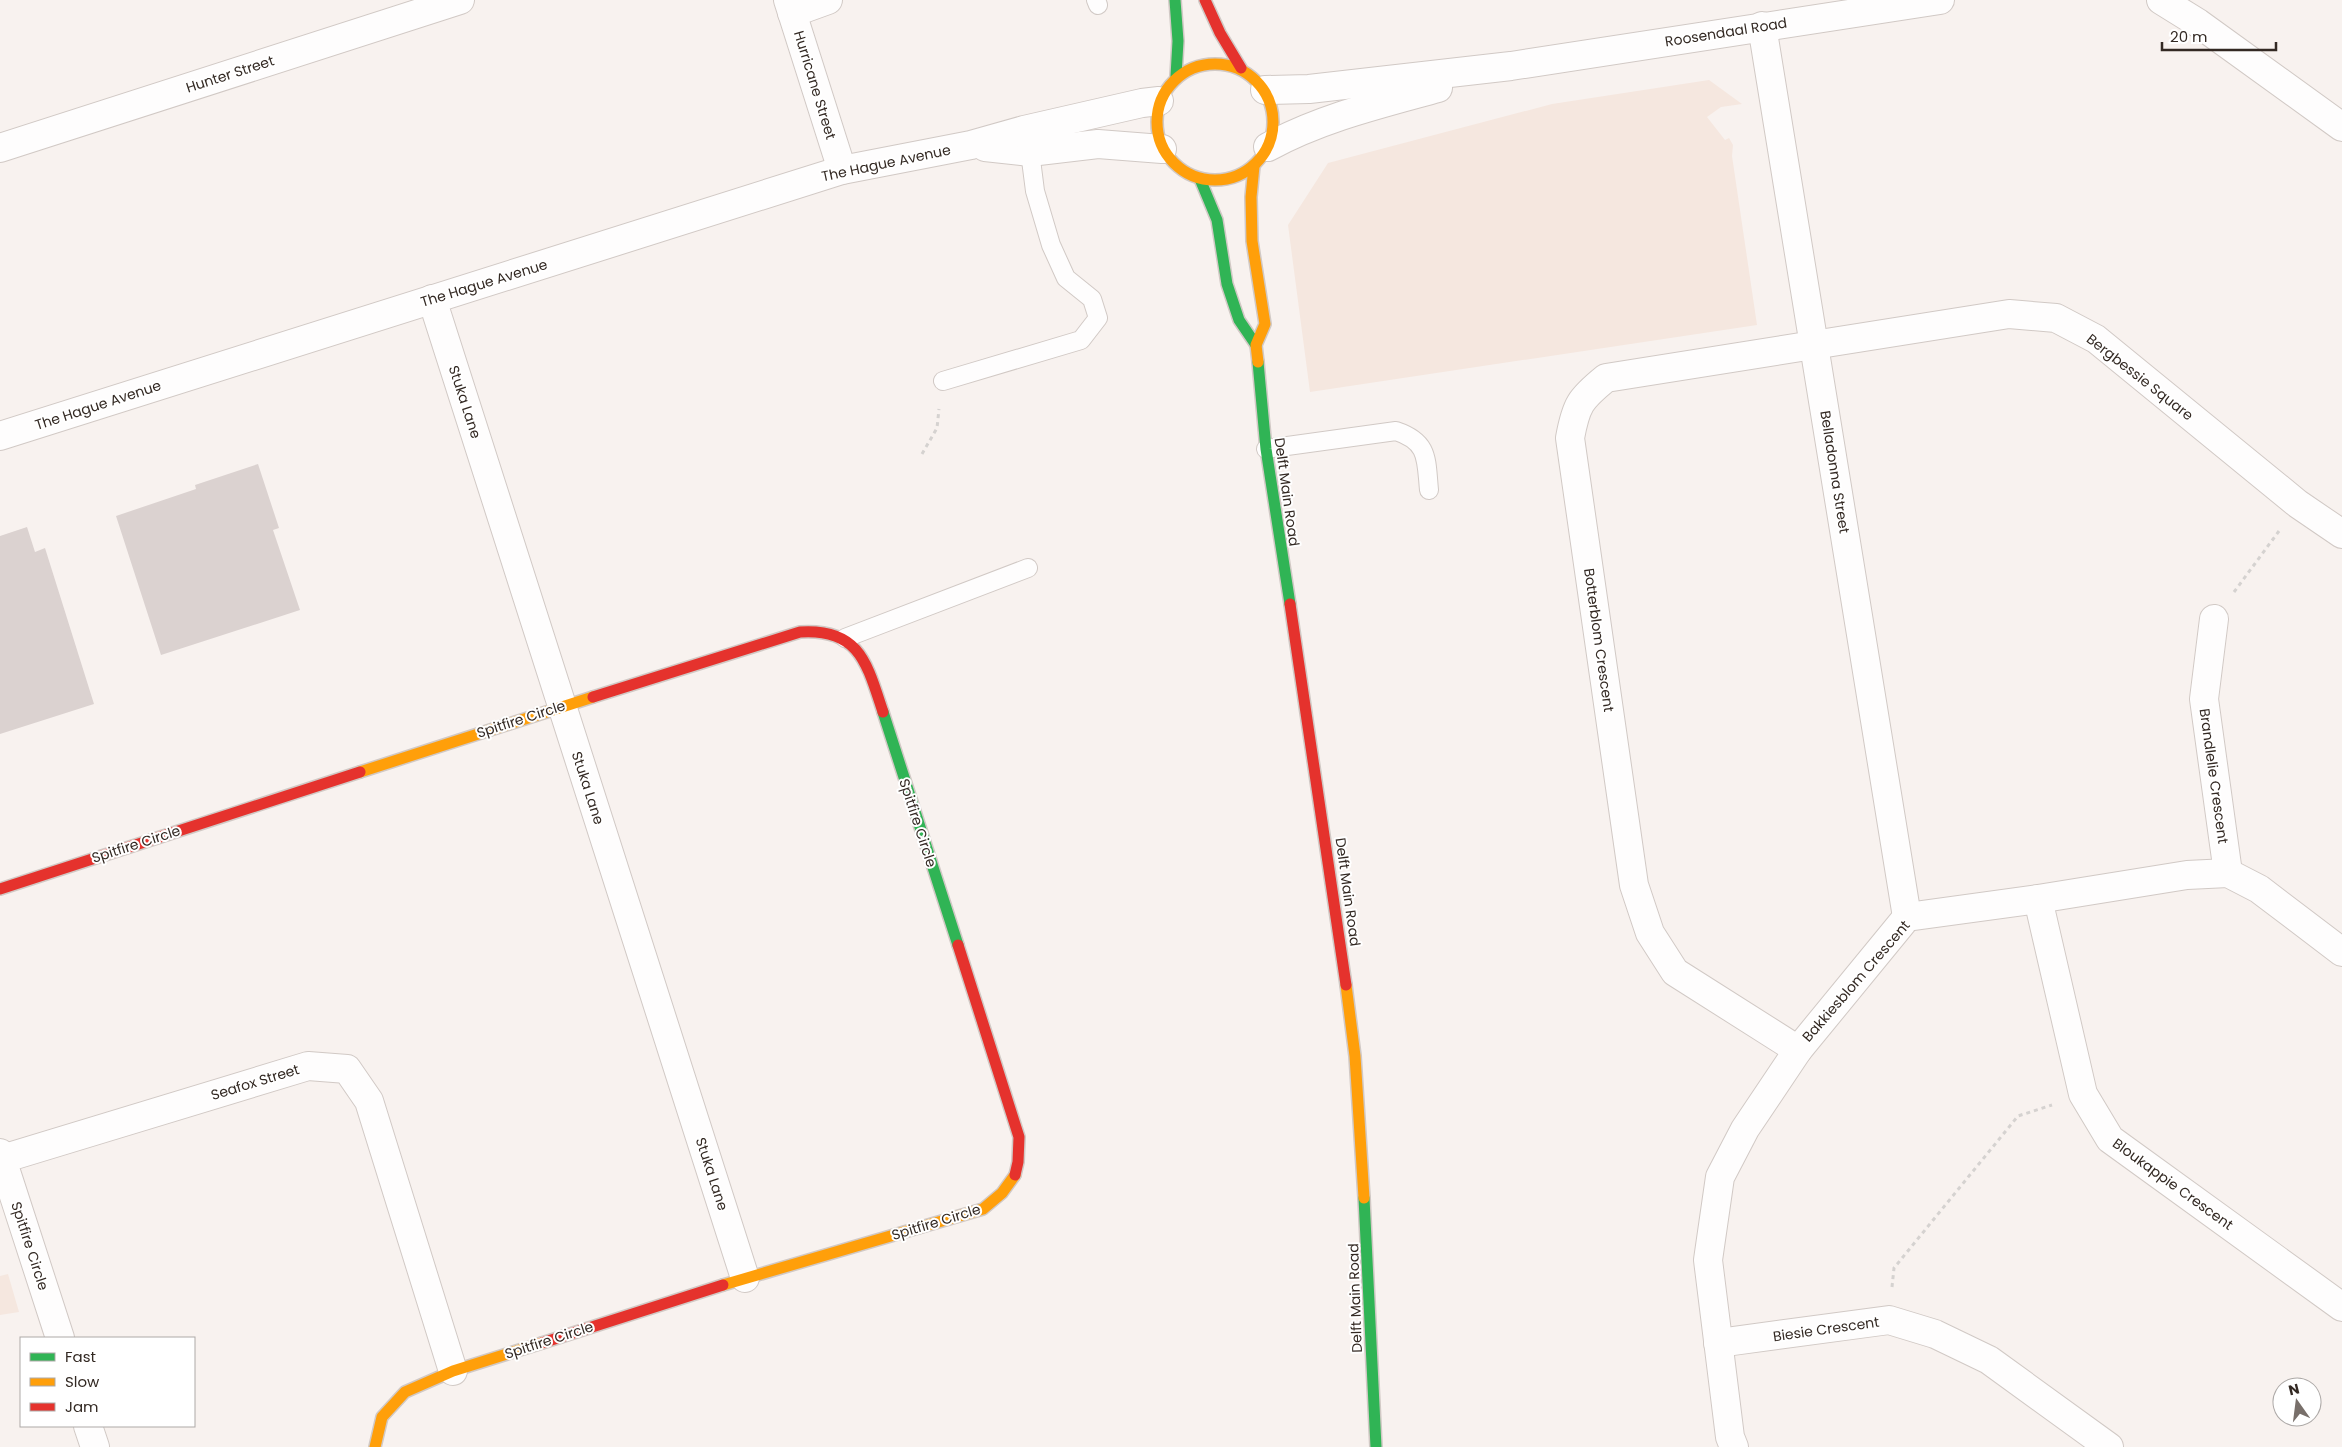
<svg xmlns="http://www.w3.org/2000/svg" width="2342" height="1447" viewBox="0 0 2342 1447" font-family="Poppins,sans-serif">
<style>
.built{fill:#f5e7df}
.building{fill:#dbd2d0}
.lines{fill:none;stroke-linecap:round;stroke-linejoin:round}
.lane-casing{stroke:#d1c9c5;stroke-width:20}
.street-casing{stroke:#d1c9c5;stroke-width:30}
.fast-casing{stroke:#d1c9c5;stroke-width:14}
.slow-casing{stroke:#d1c9c5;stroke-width:14}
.jam-casing{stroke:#d1c9c5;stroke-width:14}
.path{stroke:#d5d2d0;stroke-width:3;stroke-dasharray:4 4;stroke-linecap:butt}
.lane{stroke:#fefdfd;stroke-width:18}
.street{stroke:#fefdfd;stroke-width:28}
.fast{stroke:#30b455;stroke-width:11}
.slow{stroke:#ff9f0a;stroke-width:11}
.jam{stroke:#e5322d;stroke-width:11}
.labels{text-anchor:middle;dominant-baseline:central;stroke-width:4;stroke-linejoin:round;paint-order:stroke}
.street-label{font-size:14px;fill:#332923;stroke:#fff}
</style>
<rect width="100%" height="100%" fill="#f8f2ef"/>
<g class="built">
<polygon points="1709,80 1742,104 1721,107 1707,117 1725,140 1729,138 1733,145 1732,156 1757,325 1310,392 1288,225 1328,163 1552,104"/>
<polygon points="8,1274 19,1312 0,1315 0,1276"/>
</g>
<g class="building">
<polygon points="258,464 279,528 273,530 300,610 161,655 116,516 196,489 195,485"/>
<polygon points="27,527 35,552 45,548 94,704 0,734 0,536"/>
</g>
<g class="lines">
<defs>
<g id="lane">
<polyline points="1096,0 1098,5"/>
<polyline points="943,381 1081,340 1098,318 1092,299 1066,278 1051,245 1035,191 1030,152"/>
<path d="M1266,449L1396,431C1429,442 1426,459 1429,490"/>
<polyline points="845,638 1028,568"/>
</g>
<g id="street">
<polyline points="788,0 842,170"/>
<polyline points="2161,0 2198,23 2342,127"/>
<polyline points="792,13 828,0"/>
<polyline points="1762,26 1907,917"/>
<polyline points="1265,90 1309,89 1511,66 1940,0"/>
<polyline points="985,147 1030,152 1098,144 1162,149"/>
<path d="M1268,147C1321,118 1380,104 1438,88"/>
<polyline points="0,148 460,0"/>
<polyline points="432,299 745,1278"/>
<polyline points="0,436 842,170 971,145 1024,130 1142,103 1159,101"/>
<polyline points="2214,619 2204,699 2228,873"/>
<polyline points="2038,899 2083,1094 2110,1139 2342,1307"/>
<path d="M1798,1050L1675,972L1650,933L1634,885L1570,438C1576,405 1580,399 1606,378L2009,314L2056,318L2096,339L2298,504L2342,534"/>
<polyline points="0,1153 60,1338"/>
<polyline points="2,1159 308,1066 347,1069 369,1101 453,1371"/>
<polyline points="1718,1343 1889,1320 1935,1334 1989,1360 2109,1447"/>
<polyline points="88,1426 95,1447"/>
<polyline points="1734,1447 1730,1437 1708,1260 1720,1177 1745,1129 1798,1050 1907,917 2038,899 2187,875 2228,873 2259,889 2342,952"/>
</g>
<g id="fast">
<polyline points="1175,0 1178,41 1176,76"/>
<polyline points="1200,179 1217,220 1227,284 1239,320 1256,345"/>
<polyline points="1258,362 1266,449 1290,604"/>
<polyline points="883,712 958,945"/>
<polyline points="1364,1198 1376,1447"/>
</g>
<g id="slow">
<circle cx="1215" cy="122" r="58"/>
<polyline points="1254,166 1251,197 1252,241 1265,324 1256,345 1258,362"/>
<polyline points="360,772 593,697"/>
<polyline points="1346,985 1355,1056 1364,1198"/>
<polyline points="723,1285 983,1209 1002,1193 1015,1175"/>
<polyline points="375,1447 382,1417 405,1392 453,1371 542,1343"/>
</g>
<g id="jam">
<polyline points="1205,0 1220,33 1241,68"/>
<polyline points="1290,604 1346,985"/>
<path d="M593,697L800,632C860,628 867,664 883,712"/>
<polyline points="0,889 360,772"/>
<polyline points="958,945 1019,1137 1018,1162 1015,1175"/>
<polyline points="542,1343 723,1285"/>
</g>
</defs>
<use href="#lane" class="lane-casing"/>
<use href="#street" class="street-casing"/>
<use href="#fast" class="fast-casing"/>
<use href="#slow" class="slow-casing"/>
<use href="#jam" class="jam-casing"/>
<g class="path">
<polyline points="922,454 937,428 939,409"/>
<polyline points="2234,592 2279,531"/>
<polyline points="1892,1287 1894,1268 2018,1116 2052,1105"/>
</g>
<use href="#lane" class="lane"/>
<use href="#street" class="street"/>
<use href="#fast" class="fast"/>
<use href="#slow" class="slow"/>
<use href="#jam" class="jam"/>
</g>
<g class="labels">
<g class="street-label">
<text transform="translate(1726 32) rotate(-9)">Roosendaal Road</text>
<text transform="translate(230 74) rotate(-18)">Hunter Street</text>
<text transform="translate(815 85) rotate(73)">Hurricane Street</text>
<text transform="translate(886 163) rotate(-12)">The Hague Avenue</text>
<text transform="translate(484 283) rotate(-17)">The Hague Avenue</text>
<text transform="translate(2140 377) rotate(38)">Bergbessie Square</text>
<text transform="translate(465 402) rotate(72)">Stuka Lane</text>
<text transform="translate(98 405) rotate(-18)">The Hague Avenue</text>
<text transform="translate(1835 472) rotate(81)">Belladonna Street</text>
<text transform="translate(1287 492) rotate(82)">Delft Main Road</text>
<text transform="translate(1599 640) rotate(82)">Botterblom Crescent</text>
<text transform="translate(521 719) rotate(-18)">Spitfire Circle</text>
<text transform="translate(2214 776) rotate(82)">Brandlelie Crescent</text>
<text transform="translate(588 788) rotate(72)">Stuka Lane</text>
<text transform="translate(918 823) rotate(72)">Spitfire Circle</text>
<text transform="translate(136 844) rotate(-18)">Spitfire Circle</text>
<text transform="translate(1348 892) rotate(82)">Delft Main Road</text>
<text transform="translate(1856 981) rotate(-49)">Bakkiesblom Crescent</text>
<text transform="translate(255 1082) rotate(-17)">Seafox Street</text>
<text transform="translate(712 1174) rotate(72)">Stuka Lane</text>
<text transform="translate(2173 1184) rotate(36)">Bloukappie Crescent</text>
<text transform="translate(936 1222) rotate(-17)">Spitfire Circle</text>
<text transform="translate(30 1246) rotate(72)">Spitfire Circle</text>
<text transform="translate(1355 1298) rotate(-92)">Delft Main Road</text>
<text transform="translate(1826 1329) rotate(-8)">Biesie Crescent</text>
<text transform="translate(549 1340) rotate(-18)">Spitfire Circle</text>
</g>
</g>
<rect x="20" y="1337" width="175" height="90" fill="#ffffff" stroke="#ada9a7"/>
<rect x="30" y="1353" width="25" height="8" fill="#30b455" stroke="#ada9a7"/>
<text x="65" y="1362" font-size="15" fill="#332923">Fast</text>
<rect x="30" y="1378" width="25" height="8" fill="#ff9f0a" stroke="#ada9a7"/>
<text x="65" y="1387" font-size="15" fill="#332923">Slow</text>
<rect x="30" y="1403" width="25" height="8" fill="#e5322d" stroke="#ada9a7"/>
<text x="65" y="1412" font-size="15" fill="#332923">Jam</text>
<g transform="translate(2297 1402) rotate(346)"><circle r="24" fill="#ffffff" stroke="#ada9a7"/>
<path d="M0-4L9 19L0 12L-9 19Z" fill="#786f6a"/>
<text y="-8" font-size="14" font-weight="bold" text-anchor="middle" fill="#332923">N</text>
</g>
<path d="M2162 42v8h114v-8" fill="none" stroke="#332923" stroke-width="2.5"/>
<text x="2170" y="42" font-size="15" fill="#332923" stroke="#ffffff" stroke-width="4" paint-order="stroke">20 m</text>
</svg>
